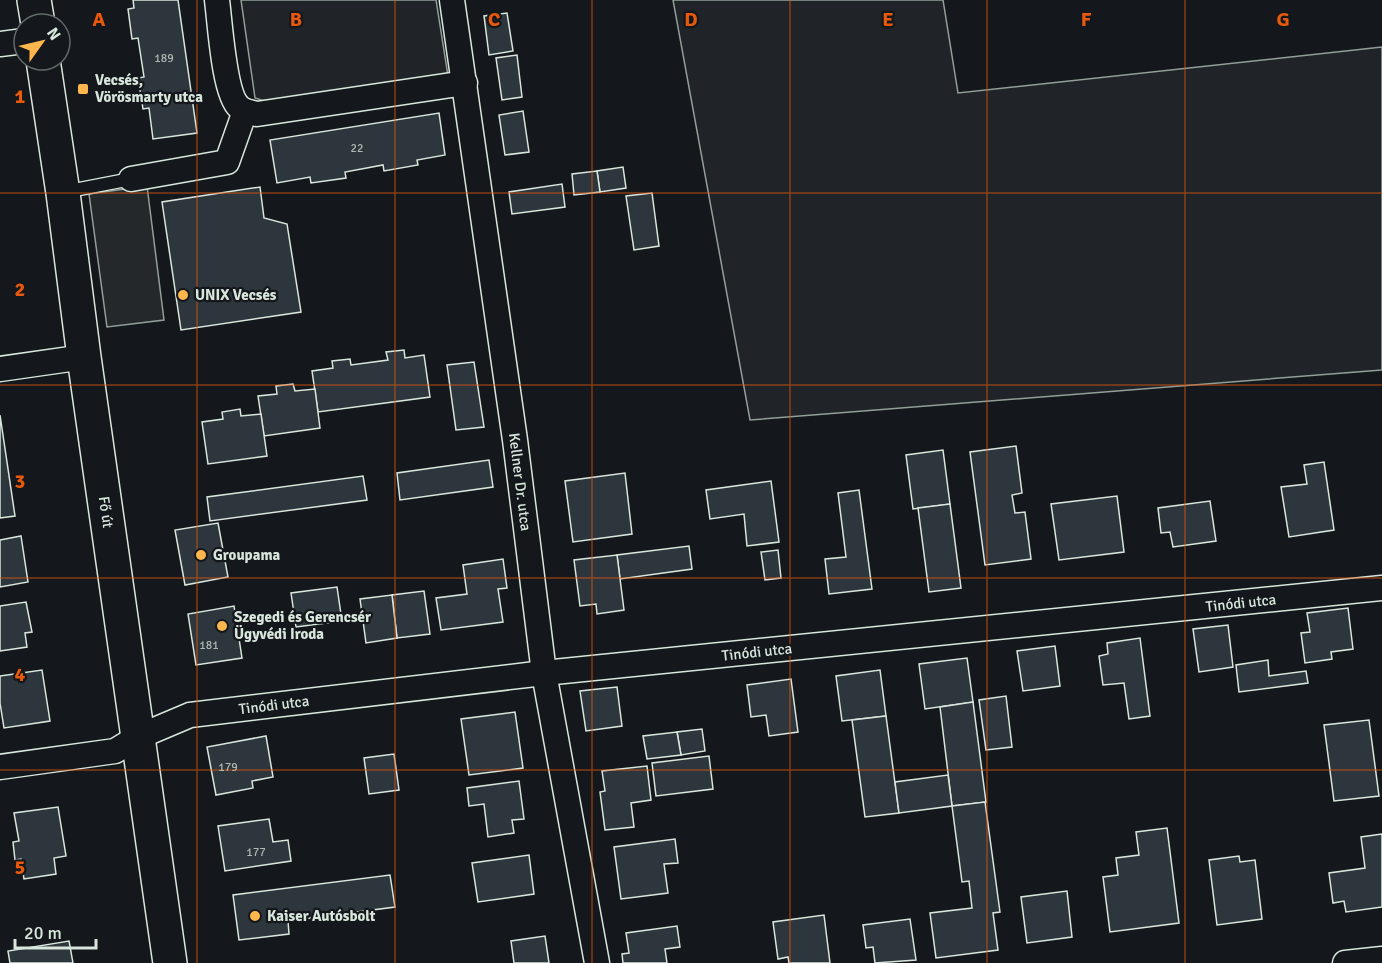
<svg xmlns="http://www.w3.org/2000/svg" width="1382" height="963" viewBox="0 0 1382 963" font-family="Signika,sans-serif">
<style>
.green{fill:#202428;stroke:#939e99;stroke-width:1.5}
.parking{fill:#24282b;stroke:#939e99;stroke-width:1.5}
.building{fill:#2c363c;stroke:#d8e6dc;stroke-width:1.5}
.lines{fill:none;stroke-linecap:round;stroke-linejoin:round}
.lane-casing{stroke:#d8e6dc;stroke-width:15}
.street-casing{stroke:#d8e6dc;stroke-width:27}
.primary-casing{stroke:#d8e6dc;stroke-width:36}
.lane{stroke:#14181c;stroke-width:12}
.street{stroke:#14181c;stroke-width:24}
.primary{stroke:#14181c;stroke-width:33}
.grid{fill:none;stroke:#e8590c;stroke-width:1.5;stroke-opacity:0.55}
.poi-dot{fill:#ffb74d;stroke:#14181c;stroke-width:2}
.labels{text-anchor:middle;dominant-baseline:central;stroke-width:4.5;stroke-linejoin:round;paint-order:stroke}
.number-label{font-size:12px;fill:#adbab4}
.poi-label{font-size:15px;font-weight:bold;fill:#d8e6dc;stroke:#14181c;text-anchor:start}
.street-label{font-size:15px;fill:#d8e6dc;stroke:#14181c}
.grid-label{font-size:20px;text-anchor:middle;font-weight:bold;fill:#e8590c;stroke:#14181c;stroke-width:4.5;stroke-linejoin:round;paint-order:stroke}
</style>
<rect width="100%" height="100%" fill="#14181c"/>
<g class="green">
<polygon points="241,0 436,0 448,76 271,103 255,98"/>
<polygon points="673,0 943,0 958,93 1382,47 1382,370 750,420"/>
</g>
<polygon class="parking" points="147,186 164,320 107,327 89,194"/>
<g class="building">
<polygon points="133,0 178,0 197,133 153,139 149,108 143,109 138,78 144,77 138,38 132,39 128,9 134,8"/>
<polygon points="507,13 513,51 489,55 484,16"/>
<polygon points="517,55 522,97 502,100 496,58"/>
<polygon points="523,111 529,152 505,155 499,115"/>
<polygon points="439,113 445,155 417,160 418,165 384,171 383,165 345,172 346,178 311,183 310,177 277,183 270,140"/>
<polygon points="623,167 626,188 600,192 597,171"/>
<polygon points="597,171 600,192 574,195 572,174"/>
<polygon points="562,184 565,207 512,214 509,192"/>
<polygon points="260,187 264,218 287,224 301,312 181,330 162,202"/>
<polygon points="652,193 659,246 634,250 626,196"/>
<polygon points="404,350 405,358 424,355 430,397 318,412 312,371 333,368 332,361 350,359 351,365 388,360 386,352"/>
<polygon points="474,362 484,427 456,430 447,365"/>
<polygon points="293,384 295,391 315,389 320,428 264,436 258,396 277,394 276,386"/>
<polygon points="240,409 241,416 261,414 267,456 208,464 202,422 223,419 222,412"/>
<polygon points="0,415 15,516 0,518"/>
<polygon points="1016,446 1022,493 1012,495 1015,513 1025,512 1031,559 985,565 970,452"/>
<polygon points="943,450 950,504 913,509 906,455"/>
<polygon points="489,460 493,487 400,500 397,473"/>
<polygon points="1324,462 1334,530 1289,537 1281,487 1307,484 1304,465"/>
<polygon points="625,473 632,534 573,542 565,481"/>
<polygon points="363,476 367,500 210,521 207,497"/>
<polygon points="771,481 779,542 747,546 744,514 710,519 706,490"/>
<polygon points="859,490 872,589 829,594 825,559 846,557 838,493"/>
<polygon points="1117,496 1124,552 1059,560 1051,504"/>
<polygon points="1210,501 1216,541 1173,547 1170,532 1161,533 1158,508"/>
<polygon points="950,504 961,588 929,592 918,508"/>
<polygon points="218,523 228,577 185,585 175,530"/>
<polygon points="21,536 28,582 0,587 0,540"/>
<polygon points="689,546 692,569 620,579 617,555"/>
<polygon points="778,550 781,578 765,580 761,552"/>
<polygon points="617,555 624,610 597,614 596,604 580,606 574,560"/>
<polygon points="503,559 507,588 498,589 503,622 441,630 436,598 467,594 463,565"/>
<polygon points="337,587 342,621 296,627 291,593"/>
<polygon points="424,591 430,634 397,638 392,595"/>
<polygon points="392,595 397,638 366,643 360,599"/>
<polygon points="26,602 32,632 25,633 27,647 0,651 0,606"/>
<polygon points="234,606 242,658 196,665 188,614"/>
<polygon points="1348,608 1353,649 1331,652 1332,659 1305,663 1301,633 1310,632 1307,613"/>
<polygon points="1228,625 1233,667 1199,672 1193,629"/>
<polygon points="1140,638 1150,716 1129,719 1124,683 1103,685 1099,656 1108,654 1107,643"/>
<polygon points="1055,646 1060,686 1023,691 1017,651"/>
<polygon points="967,658 973,702 925,709 919,664"/>
<polygon points="1268,660 1269,676 1306,671 1308,683 1239,692 1236,665"/>
<polygon points="42,670 50,721 4,728 0,703 0,676"/>
<polygon points="880,670 886,716 842,721 836,676"/>
<polygon points="791,679 798,732 769,736 766,715 751,717 747,685"/>
<polygon points="617,687 622,726 586,731 580,691"/>
<polygon points="1006,696 1012,747 986,750 979,700"/>
<polygon points="973,702 986,802 952,806 940,707"/>
<polygon points="515,712 523,768 469,775 461,719"/>
<polygon points="886,716 899,813 865,817 852,720"/>
<polygon points="1369,720 1379,796 1334,801 1324,725"/>
<polygon points="702,729 705,751 681,755 677,732"/>
<polygon points="677,732 681,755 647,759 643,736"/>
<polygon points="266,736 273,777 252,781 253,788 216,795 207,747"/>
<polygon points="394,754 399,790 369,794 364,758"/>
<polygon points="709,756 713,789 656,796 652,763"/>
<polygon points="647,766 651,800 631,803 634,827 605,830 600,792 605,791 602,771"/>
<polygon points="948,775 952,806 899,813 895,782"/>
<polygon points="519,781 524,819 512,820 514,833 488,837 484,804 469,806 467,788"/>
<polygon points="985,802 1000,912 993,913 998,950 936,958 930,913 972,908 969,881 962,882 952,806"/>
<polygon points="58,807 66,856 54,858 56,874 24,879 21,859 15,860 13,842 19,841 14,813"/>
<polygon points="269,819 273,842 288,840 291,861 225,871 218,826"/>
<polygon points="1167,828 1179,923 1110,932 1103,877 1118,875 1116,858 1139,855 1136,832"/>
<polygon points="1382,834 1382,907 1346,912 1344,901 1333,903 1329,873 1365,868 1361,837"/>
<polygon points="675,839 678,863 664,864 668,893 621,899 614,847"/>
<polygon points="529,855 534,894 478,902 472,863"/>
<polygon points="1239,856 1240,862 1255,860 1262,919 1217,925 1209,860"/>
<polygon points="390,875 395,907 288,921 289,934 239,940 233,895"/>
<polygon points="1067,891 1072,937 1027,943 1021,897"/>
<polygon points="824,915 830,963 789,963 788,957 778,959 773,922"/>
<polygon points="910,919 916,960 875,963 873,947 866,948 863,925"/>
<polygon points="677,926 680,947 665,949 667,963 623,963 622,954 629,953 626,933"/>
<polygon points="545,936 549,963 514,963 511,941"/>
<polygon points="69,941 73,963 10,963 8,951"/>
</g>
<g class="lines">
<defs>
<polyline id="lane" points="64,192 131,179"/>
<g id="street">
<path d="M217,0C220,23 224,94 239,107C244,112 251,112 257,114L465,83"/>
<polyline points="452,0 515,440 544,673 597,963"/>
<polyline points="0,44 24,41"/>
<polyline points="131,179 227,162 245,111"/>
<polyline points="0,369 84,357"/>
<polyline points="0,767 115,751 138,737 190,715 544,673 1382,588"/>
<polyline points="1345,963 1382,959"/>
</g>
<g id="primary">
<polyline points="34,0 38,24"/>
<polyline points="43,60 63,193 84,357 170,963"/>
</g>
</defs>
<use href="#lane" class="lane-casing"/>
<use href="#street" class="street-casing"/>
<use href="#primary" class="primary-casing"/>
<use href="#lane" class="lane"/>
<use href="#street" class="street"/>
<use href="#primary" class="primary"/>
</g>
<path class="grid" d="M197,0V963M395,0V963M592,0V963M790,0V963M987,0V963M1185,0V963M0,193H1382M0,385H1382M0,578H1382M0,770H1382"/>
<g class="poi-dot">
<rect x="77" y="83" width="12" height="12" rx="3"/>
<circle cx="183" cy="295" r="6"/>
<circle cx="201" cy="555" r="6"/>
<circle cx="222" cy="626" r="6"/>
<circle cx="255" cy="916" r="6"/>
</g>
<g class="labels">
<g class="number-label">
<text x="164" y="58">189</text>
<text x="357" y="148">22</text>
<text x="209" y="645">181</text>
<text x="228" y="767">179</text>
<text x="256" y="852">177</text>
</g>
<g class="poi-label">
<text x="95" y="80">Vecsés,<tspan x="95" dy="17">Vörösmarty utca</tspan></text>
<text x="195" y="295">UNIX Vecsés</text>
<text x="213" y="555">Groupama</text>
<text x="234" y="617">Szegedi és Gerencsér<tspan x="234" dy="17">Ügyvédi Iroda</tspan></text>
<text x="267" y="916">Kaiser Autósbolt</text>
</g>
<g class="street-label">
<text transform="translate(520 482) rotate(83)">Kellner Dr. utca</text>
<text transform="translate(106 512) rotate(82)">Fő út</text>
<text transform="translate(1241 603) rotate(-6)">Tinódi utca</text>
<text transform="translate(757 652) rotate(-6)">Tinódi utca</text>
<text transform="translate(274 705) rotate(-7)">Tinódi utca</text>
</g>
</g>
<g class="grid-label">
<text x="99" y="26">A</text>
<text x="296" y="26">B</text>
<text x="494" y="26">C</text>
<text x="691" y="26">D</text>
<text x="888" y="26">E</text>
<text x="1086" y="26">F</text>
<text x="1283" y="26">G</text>
<text x="20" y="103">1</text>
<text x="20" y="296">2</text>
<text x="20" y="488">3</text>
<text x="20" y="681">4</text>
<text x="20" y="874">5</text>
</g>
<g transform="translate(42 42) rotate(56)"><circle r="28" fill="#14181c" stroke="#626a69" stroke-width="1.5"/>
<path d="M0-4.5L10 22L0 15L-10 22Z" fill="#ffb74d"/>
<text y="-9" font-size="16" font-weight="bold" text-anchor="middle" fill="#d8e6dc">N</text>
</g>
<path d="M15 939v9h81v-9" fill="none" stroke="#d8e6dc" stroke-width="3"/>
<text x="24" y="939" font-size="18" fill="#d8e6dc" stroke="#14181c" stroke-width="4.5" paint-order="stroke">20 m</text>
</svg>
